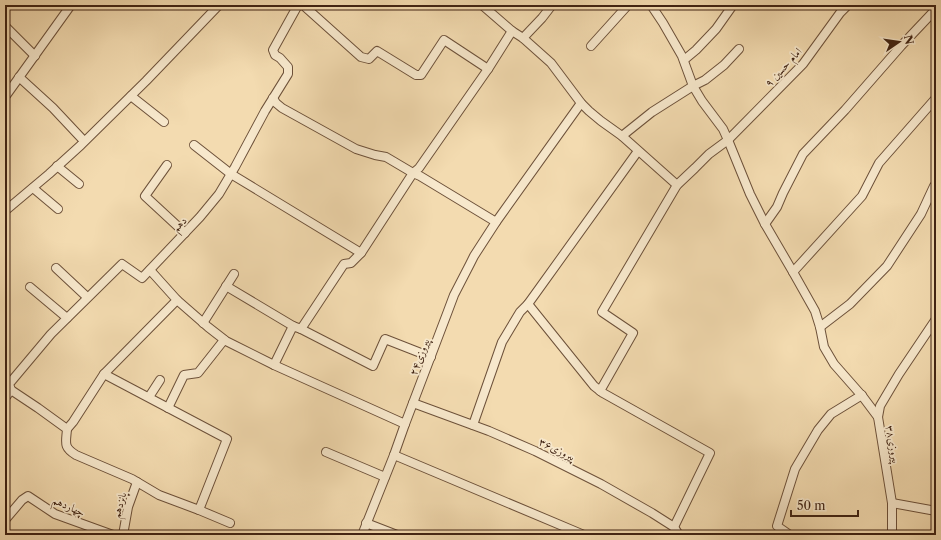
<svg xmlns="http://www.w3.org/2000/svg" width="941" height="540" viewBox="0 0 941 540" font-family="'Libre Caslon Text',Amiri,serif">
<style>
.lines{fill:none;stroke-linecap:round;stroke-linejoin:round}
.street-casing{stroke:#6d513a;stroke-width:10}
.street{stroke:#f7e8cc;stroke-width:8}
.labels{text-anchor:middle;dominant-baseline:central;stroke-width:3.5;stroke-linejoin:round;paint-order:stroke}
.street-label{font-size:11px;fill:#402313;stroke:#f7e8cc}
</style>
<rect width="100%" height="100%" fill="#f3dbb0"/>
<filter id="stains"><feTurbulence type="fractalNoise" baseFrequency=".005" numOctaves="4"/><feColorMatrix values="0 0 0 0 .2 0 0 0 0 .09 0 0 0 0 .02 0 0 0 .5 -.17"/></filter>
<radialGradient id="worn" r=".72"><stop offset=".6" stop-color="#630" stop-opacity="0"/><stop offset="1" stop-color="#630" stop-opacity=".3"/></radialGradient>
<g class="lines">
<defs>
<g id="street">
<polyline points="303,5 361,57 369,59 377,51 416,75 421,75 444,40 488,69"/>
<polyline points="482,5 512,31 523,38 551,63 581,103 589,111 601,121 622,136 677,185"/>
<polyline points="651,5 663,23 682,56 693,86 702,101 723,129 728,140 750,194 765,224 793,272"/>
<polyline points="5,26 35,56"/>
<polyline points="523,38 542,18 552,5"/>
<polyline points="591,46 628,5"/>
<polyline points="684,60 696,50 716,29 733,5"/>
<polyline points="19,77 53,108 84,141"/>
<polyline points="131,96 164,122"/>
<polyline points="5,97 71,5"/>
<polyline points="273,98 276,103 282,108 356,149 375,155 386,157 413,173 420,176 496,222"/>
<polyline points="622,136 652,112 693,86 705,80 724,65 739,49"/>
<polyline points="194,145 231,174 361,253"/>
<polyline points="638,151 528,304 594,386 603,393 710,453 674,527"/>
<polyline points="167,165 145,196 185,233"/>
<polyline points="57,166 79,184"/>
<polyline points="33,188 58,209"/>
<polyline points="5,211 49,174 81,145 146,81 219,5"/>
<polyline points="765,224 777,207 783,193 803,154 845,110 901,46 936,9"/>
<polyline points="56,268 87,297"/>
<polyline points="226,286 293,326"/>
<polyline points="30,287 67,318"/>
<polyline points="177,300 208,327 226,341 274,365 405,424"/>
<polyline points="203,323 234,274"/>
<polyline points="820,327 850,304 887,266 921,214 934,186 936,186"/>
<polyline points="301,329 373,366 385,339 431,357"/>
<polyline points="274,365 293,326 301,329 344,264 351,263 361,253 413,173 419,168 426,158 488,69 512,31"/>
<path d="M11,390L38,408L67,429C66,443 63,447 76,455L132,479L159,495L199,510L227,439L104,374L177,300L150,270"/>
<polyline points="600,391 633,333 602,312 677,185 695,168 709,154 728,140 803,64 840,13 848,5"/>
<polyline points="149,397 160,380"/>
<polyline points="5,398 11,390 9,384 51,334 122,264 142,278 200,217 219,194 235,167 265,111 288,74 288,67 280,58 275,55 273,50 298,5"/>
<polyline points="413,403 489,431 535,451 601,484 652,513 674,527 679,535"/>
<polyline points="168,408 184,375 198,373 224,340"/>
<polyline points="878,417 880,406 899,374 936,319"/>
<polyline points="473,425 502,342 520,312 528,304"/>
<polyline points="67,429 73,422 104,374"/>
<polyline points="326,452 385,477"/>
<polyline points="394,455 584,535"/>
<polyline points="892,503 936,511"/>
<polyline points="199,510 230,523"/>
<polyline points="5,520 22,500 28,496 55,514 113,535"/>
<polyline points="366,523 397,535"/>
<polyline points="123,535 128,507 137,482"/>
<polyline points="362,535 394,455 405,424 448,311 454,295 470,264 474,256 496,222 581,103"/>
<polyline points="790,535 777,526 795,469 818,430 831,414 862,395"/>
<polyline points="892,535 892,503 878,417 863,397 834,364 824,347 820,327 815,311 793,272 862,196 879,163 936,98"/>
</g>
</defs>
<use href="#street" class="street-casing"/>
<use href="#street" class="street"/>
</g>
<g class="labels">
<g class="street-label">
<text transform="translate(783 67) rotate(-47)">امام حسین ۹</text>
<text transform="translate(179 224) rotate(-46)">دهم</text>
<text transform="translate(419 357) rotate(-69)">پیروزی۲۴</text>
<text transform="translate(893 444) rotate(80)">پیروزی۳۸</text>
<text transform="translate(557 449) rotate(26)">پیروزی۳۶</text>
<text transform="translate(119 505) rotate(-74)">پانزدهم</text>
<text transform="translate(69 506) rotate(24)">چهاردهم</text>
</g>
</g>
<rect width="941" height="540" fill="none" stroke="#f3dbb0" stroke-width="20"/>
<rect x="6" y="6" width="929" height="528" fill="none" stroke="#402313" stroke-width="2"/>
<rect x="10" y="10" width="921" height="520" fill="none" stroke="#402313"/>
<g transform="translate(899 42) rotate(77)" stroke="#f7e8cc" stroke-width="3" paint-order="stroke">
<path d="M0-3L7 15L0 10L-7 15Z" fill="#402313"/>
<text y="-6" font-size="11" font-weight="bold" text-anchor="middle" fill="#402313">N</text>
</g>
<path d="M791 510v6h67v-6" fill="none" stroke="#402313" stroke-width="2"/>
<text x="797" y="510" font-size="12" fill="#402313" stroke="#f7e8cc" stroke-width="3" paint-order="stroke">50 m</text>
<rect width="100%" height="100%" filter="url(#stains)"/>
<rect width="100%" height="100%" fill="url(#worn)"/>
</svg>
